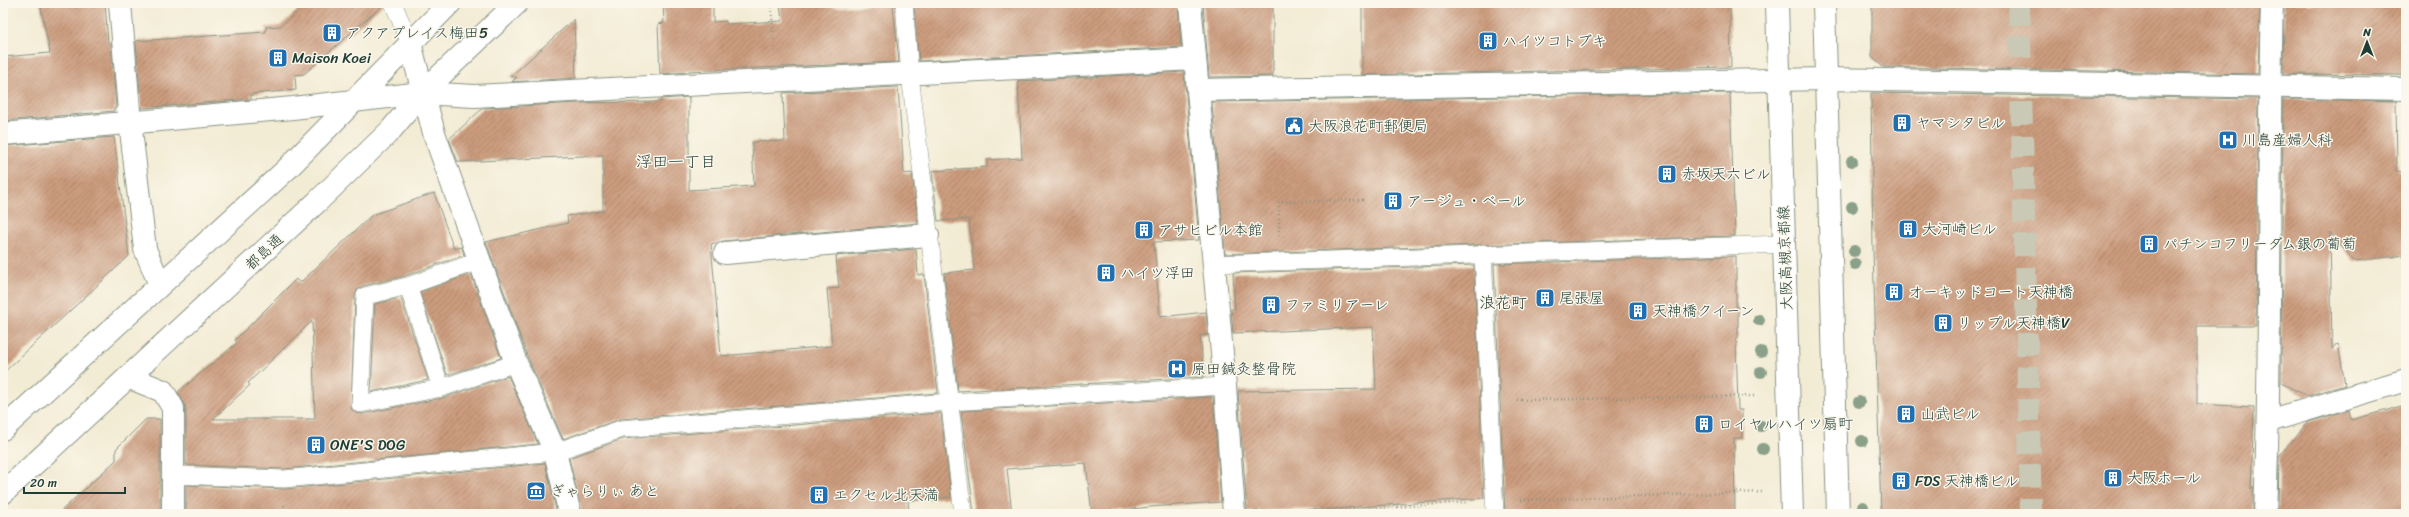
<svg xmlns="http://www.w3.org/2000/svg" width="2409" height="517" viewBox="0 0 2409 517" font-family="Sriracha,'Klee One',sans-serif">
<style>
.building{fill:url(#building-hatch);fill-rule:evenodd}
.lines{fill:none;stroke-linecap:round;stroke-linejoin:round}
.pedestrian-tunnel{stroke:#c9c9b5;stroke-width:22;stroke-dasharray:22 11;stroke-linecap:butt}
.service-casing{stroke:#899484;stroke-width:18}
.minor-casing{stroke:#899484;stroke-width:24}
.primary-casing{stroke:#899484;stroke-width:24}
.path{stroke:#899484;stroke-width:2.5;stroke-dasharray:1 3;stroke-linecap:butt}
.service{stroke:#fff;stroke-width:17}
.minor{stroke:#fff;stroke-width:22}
.primary{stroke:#fff;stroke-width:22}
.tree{fill:#8ba089}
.labels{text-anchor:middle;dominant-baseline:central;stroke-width:3;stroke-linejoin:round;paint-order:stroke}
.poi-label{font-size:15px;fill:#1f3d34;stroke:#fbf7ec;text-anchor:start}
.street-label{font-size:15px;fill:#1f3d34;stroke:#fbf7ec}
.neighbourhood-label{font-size:16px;fill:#1f3d34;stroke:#fbf7ec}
</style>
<defs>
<pattern id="building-hatch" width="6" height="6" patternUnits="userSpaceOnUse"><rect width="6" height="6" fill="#cc9c7e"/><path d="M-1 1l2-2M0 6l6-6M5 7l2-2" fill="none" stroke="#a58068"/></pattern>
</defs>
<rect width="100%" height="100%" fill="#fbf7ec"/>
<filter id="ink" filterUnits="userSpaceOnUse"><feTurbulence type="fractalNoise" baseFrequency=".025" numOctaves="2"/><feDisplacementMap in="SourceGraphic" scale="8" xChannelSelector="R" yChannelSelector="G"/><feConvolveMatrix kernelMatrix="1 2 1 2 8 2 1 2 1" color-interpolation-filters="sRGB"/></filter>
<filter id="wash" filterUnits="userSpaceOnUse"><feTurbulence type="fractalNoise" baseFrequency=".012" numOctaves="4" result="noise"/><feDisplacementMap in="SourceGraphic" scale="16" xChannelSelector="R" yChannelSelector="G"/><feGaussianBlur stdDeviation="0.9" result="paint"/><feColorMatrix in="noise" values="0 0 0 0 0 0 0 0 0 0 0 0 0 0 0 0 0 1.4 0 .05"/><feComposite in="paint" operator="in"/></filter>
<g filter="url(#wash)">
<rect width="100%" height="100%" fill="#f3ecd5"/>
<g id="blocks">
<g class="building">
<polygon points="40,3 105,3 108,43 111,43 116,108 114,108 114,111 3,121 3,57 50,53"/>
<polygon points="306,3 383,3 383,5 304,74 295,75 296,90 251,94 251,99 141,108 136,41 266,32 266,27 280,26"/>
<polygon points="663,3 713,3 713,22 726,21 726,24 782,21 780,3 832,3 833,7 893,5 899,62 689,71 689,72 660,74 658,24 664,23"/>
<polygon points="971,3 1178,3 1181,47 919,61 914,7"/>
<polygon points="1203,3 1273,3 1273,76 1209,77"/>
<polygon points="1362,3 1730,3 1731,67 1362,75"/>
<polygon points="1872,3 2260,3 2258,74 1883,67 1872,57"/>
<polygon points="2284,3 2380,3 2380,5 2404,5 2404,75 2283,74"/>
<polygon points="574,19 576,78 512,82 517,77 510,77"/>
<polygon points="1184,72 1199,240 1154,242 1160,317 1206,312 1208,335 1200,335 1204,377 958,391 944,273 974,270 969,219 938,221 932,171 987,167 987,160 1022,158 1018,81"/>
<polygon points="898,87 904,174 912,173 918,223 724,241 711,244 721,356 832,346 827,289 839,288 836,256 916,249 918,275 924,274 938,393 620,419 563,439 528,358 486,242 568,223 567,216 603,211 603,155 458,162 449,139 483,108 577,103 661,102 661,99 689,97 689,190 754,186 752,142 785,141 783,93"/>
<polygon points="1730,93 1735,236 1225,254 1212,102"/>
<polygon points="1871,93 2258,99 2256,326 2197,326 2197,404 2254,407 2251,489 2253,486 2253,514 1881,514 1873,250"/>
<polygon points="2283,99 2396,101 2397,171 2406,172 2406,255 2354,261 2330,232 2332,349 2338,344 2345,385 2307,396 2281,383"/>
<polygon points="114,137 129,256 3,373 3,146"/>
<path d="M434,193L454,249L462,247L464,255L405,276L363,286L357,290L355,296L351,409L356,413L362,414L443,398L508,376L538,444L284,469L186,465V408L178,392L237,343L235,340L296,279L300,283L372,215ZM312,321L315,419H213L250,385L248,383Z"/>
<polygon points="1736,256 1736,307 1738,307 1738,338 1736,338 1738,410 1742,410 1742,438 1734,438 1735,514 1505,514 1494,264"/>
<polygon points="1474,265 1484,498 1332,509 1247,511 1238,391 1376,389 1373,327 1233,333 1231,309 1235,309 1233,273"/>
<polygon points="471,274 501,358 447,375 420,292"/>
<polygon points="401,298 428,380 371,392 375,304"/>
<polygon points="1213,397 1221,502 1149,507 1092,514 1086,463 1007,469 1012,514 974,514 961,411"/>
<polygon points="2406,405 2406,514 2278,514 2279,456 2308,422 2349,410 2351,420"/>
<polygon points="941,413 951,497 908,501 909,514 582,514 569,458 623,439"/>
<polygon points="146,419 160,419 160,514 58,514 116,460 116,449"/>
<polygon points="545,463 557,514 186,514 186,485 285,489"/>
</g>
</g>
</g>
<g filter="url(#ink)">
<use href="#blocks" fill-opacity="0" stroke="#899484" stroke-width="1"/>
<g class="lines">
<polyline class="pedestrian-tunnel" points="2019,3 2031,514"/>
<defs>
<g id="service">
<polyline points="393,3 410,43"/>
<polyline points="904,3 910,75 963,514"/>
<polyline points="1483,253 1495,514"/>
<polyline points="478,261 408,286 365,296 360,404 441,388 516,363"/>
<polyline points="1213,264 1785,244"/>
<polyline points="408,286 441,388"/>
<polyline points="173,475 284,479 555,452 621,429 949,402 1225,386"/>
</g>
<g id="minor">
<polyline points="120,3 130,122 145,249 160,285"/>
<polyline points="1190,3 1225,386 1234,514"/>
<polyline points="410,43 434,133 516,363 555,452 570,514"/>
<polyline points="1198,90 1826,79 2406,89"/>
<polyline points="3,134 293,108 422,93 474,96 1194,59"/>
<polyline points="725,253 928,235"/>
<polyline points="128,377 163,391 173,408 173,514"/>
<polyline points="2269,421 2406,380"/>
<path d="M2265,514C2272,344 2267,173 2272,3"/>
</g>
<g id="primary">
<polyline points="1777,3 1792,514"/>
<polyline points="1824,3 1838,514"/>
<polyline points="3,429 287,169 450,3"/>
<polyline points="3,493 317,202 390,131 422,93 517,3"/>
</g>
</defs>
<use href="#service" class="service-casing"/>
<use href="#minor" class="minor-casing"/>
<use href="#primary" class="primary-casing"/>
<g class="path">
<polyline points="771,3 775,53"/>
<polyline points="1279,235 1279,202 1365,200"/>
<polyline points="1517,400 1756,396"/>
<polyline points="1521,500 1762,492"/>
<polyline points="284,505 285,514"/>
<polyline points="1293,514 1468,502"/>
</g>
<use href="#service" class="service"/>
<use href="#minor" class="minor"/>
<use href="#primary" class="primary"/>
</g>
<g class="tree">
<circle cx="1852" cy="161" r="6"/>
<circle cx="1852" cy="207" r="6"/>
<circle cx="1854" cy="251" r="6"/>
<circle cx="1855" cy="264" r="6"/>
<circle cx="1759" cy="320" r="6"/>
<circle cx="1761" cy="352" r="6"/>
<circle cx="1761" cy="372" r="6"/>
<circle cx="1859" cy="402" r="6"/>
<circle cx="1761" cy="426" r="6"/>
<circle cx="1862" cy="441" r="6"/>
<circle cx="1763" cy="449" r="6"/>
<circle cx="1863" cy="507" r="6"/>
</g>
</g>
<defs>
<symbol id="building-square" viewBox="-11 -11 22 22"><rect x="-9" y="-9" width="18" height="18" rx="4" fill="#1f6fb2" stroke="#fbf7ec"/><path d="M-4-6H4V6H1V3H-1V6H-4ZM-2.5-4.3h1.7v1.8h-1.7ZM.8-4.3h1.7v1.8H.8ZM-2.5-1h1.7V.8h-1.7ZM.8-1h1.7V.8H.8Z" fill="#fff"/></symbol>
<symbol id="civic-square" viewBox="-11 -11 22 22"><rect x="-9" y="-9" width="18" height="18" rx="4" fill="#1f6fb2" stroke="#fbf7ec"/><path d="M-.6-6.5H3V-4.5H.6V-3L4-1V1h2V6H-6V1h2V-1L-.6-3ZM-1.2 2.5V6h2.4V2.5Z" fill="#fff"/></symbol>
<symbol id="hospital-square" viewBox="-11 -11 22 22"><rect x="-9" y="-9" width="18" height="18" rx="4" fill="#1f6fb2" stroke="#fbf7ec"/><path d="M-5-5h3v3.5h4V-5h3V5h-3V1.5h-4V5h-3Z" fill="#fff"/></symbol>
<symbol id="museum-square" viewBox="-11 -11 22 22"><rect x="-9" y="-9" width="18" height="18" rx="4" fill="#1f6fb2" stroke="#fbf7ec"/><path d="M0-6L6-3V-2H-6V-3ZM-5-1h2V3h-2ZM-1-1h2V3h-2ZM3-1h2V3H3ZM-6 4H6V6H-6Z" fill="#fff"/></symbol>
</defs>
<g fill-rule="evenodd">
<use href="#building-square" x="321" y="22" width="22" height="22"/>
<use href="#building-square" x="1477" y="30" width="22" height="22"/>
<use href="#building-square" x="267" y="47" width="22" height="22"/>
<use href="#building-square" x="1891" y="112" width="22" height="22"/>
<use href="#civic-square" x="1283" y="115" width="22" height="22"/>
<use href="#hospital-square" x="2217" y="129" width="22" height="22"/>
<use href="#building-square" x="1656" y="163" width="22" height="22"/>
<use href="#building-square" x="1382" y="190" width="22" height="22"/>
<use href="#building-square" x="1897" y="218" width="22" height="22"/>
<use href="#building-square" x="1133" y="219" width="22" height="22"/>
<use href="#building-square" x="2138" y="233" width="22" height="22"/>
<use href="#building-square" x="1095" y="262" width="22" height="22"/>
<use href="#building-square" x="1883" y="281" width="22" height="22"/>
<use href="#building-square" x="1534" y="287" width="22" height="22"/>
<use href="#building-square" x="1260" y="294" width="22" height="22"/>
<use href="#building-square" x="1627" y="300" width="22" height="22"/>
<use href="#building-square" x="1932" y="312" width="22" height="22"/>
<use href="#hospital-square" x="1166" y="358" width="22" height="22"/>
<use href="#building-square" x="1895" y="403" width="22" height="22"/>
<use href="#building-square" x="1693" y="413" width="22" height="22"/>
<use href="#building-square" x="305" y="434" width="22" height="22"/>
<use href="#building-square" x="2102" y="467" width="22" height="22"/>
<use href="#building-square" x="1890" y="470" width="22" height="22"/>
<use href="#museum-square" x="525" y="480" width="22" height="22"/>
<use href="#building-square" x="808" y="484" width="22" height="22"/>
</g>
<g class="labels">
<g class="poi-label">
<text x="346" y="33">アクアプレイス梅田5</text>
<text x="1502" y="41">ハイツコトブキ</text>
<text x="292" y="58">Maison Koei</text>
<text x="1916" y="123">ヤマシタビル</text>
<text x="1308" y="126">大阪浪花町郵便局</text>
<text x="2242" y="140">川島産婦人科</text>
<text x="1681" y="174">赤坂天六ビル</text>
<text x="1407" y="201">アージュ・ベール</text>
<text x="1922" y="229">大河崎ビル</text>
<text x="1158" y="230">アサヒビル本館</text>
<text x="2163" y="244">パチンコフリーダム銀の葡萄</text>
<text x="1120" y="273">ハイツ浮田</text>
<text x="1908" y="292">オーキッドコート天神橋</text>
<text x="1559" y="298">尾張屋</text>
<text x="1285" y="305">ファミリアーレ</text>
<text x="1652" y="311">天神橋クイーン</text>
<text x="1957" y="323">リップル天神橋V</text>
<text x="1191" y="369">原田鍼灸整骨院</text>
<text x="1920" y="414">山武ビル</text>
<text x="1718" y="424">ロイヤルハイツ扇町</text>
<text x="330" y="445">ONE'S DOG</text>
<text x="2127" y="478">大阪ホール</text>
<text x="1915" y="481">FDS 天神橋ビル</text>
<text x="550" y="491">ぎゃらりぃ あと</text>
<text x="833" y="495">エクセル北天満</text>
</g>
<g class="street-label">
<text transform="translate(264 252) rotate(-43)">都島通</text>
<text transform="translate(1785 258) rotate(-92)">大阪高槻京都線</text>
</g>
<g class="neighbourhood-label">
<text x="676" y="161">浮田一丁目</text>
<text x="1503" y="302">浪花町</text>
</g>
</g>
<rect width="2409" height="517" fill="none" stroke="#fbf7ec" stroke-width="16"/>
<g transform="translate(2367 42)" stroke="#fbf7ec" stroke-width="3" paint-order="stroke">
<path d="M0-3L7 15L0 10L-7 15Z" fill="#1f3d34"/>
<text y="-6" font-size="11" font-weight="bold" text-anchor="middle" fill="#1f3d34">N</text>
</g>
<path d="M24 487v6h101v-6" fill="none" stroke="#1f3d34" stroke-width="2"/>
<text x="30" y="487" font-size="12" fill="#1f3d34" stroke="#fbf7ec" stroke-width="3" paint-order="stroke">20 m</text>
</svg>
